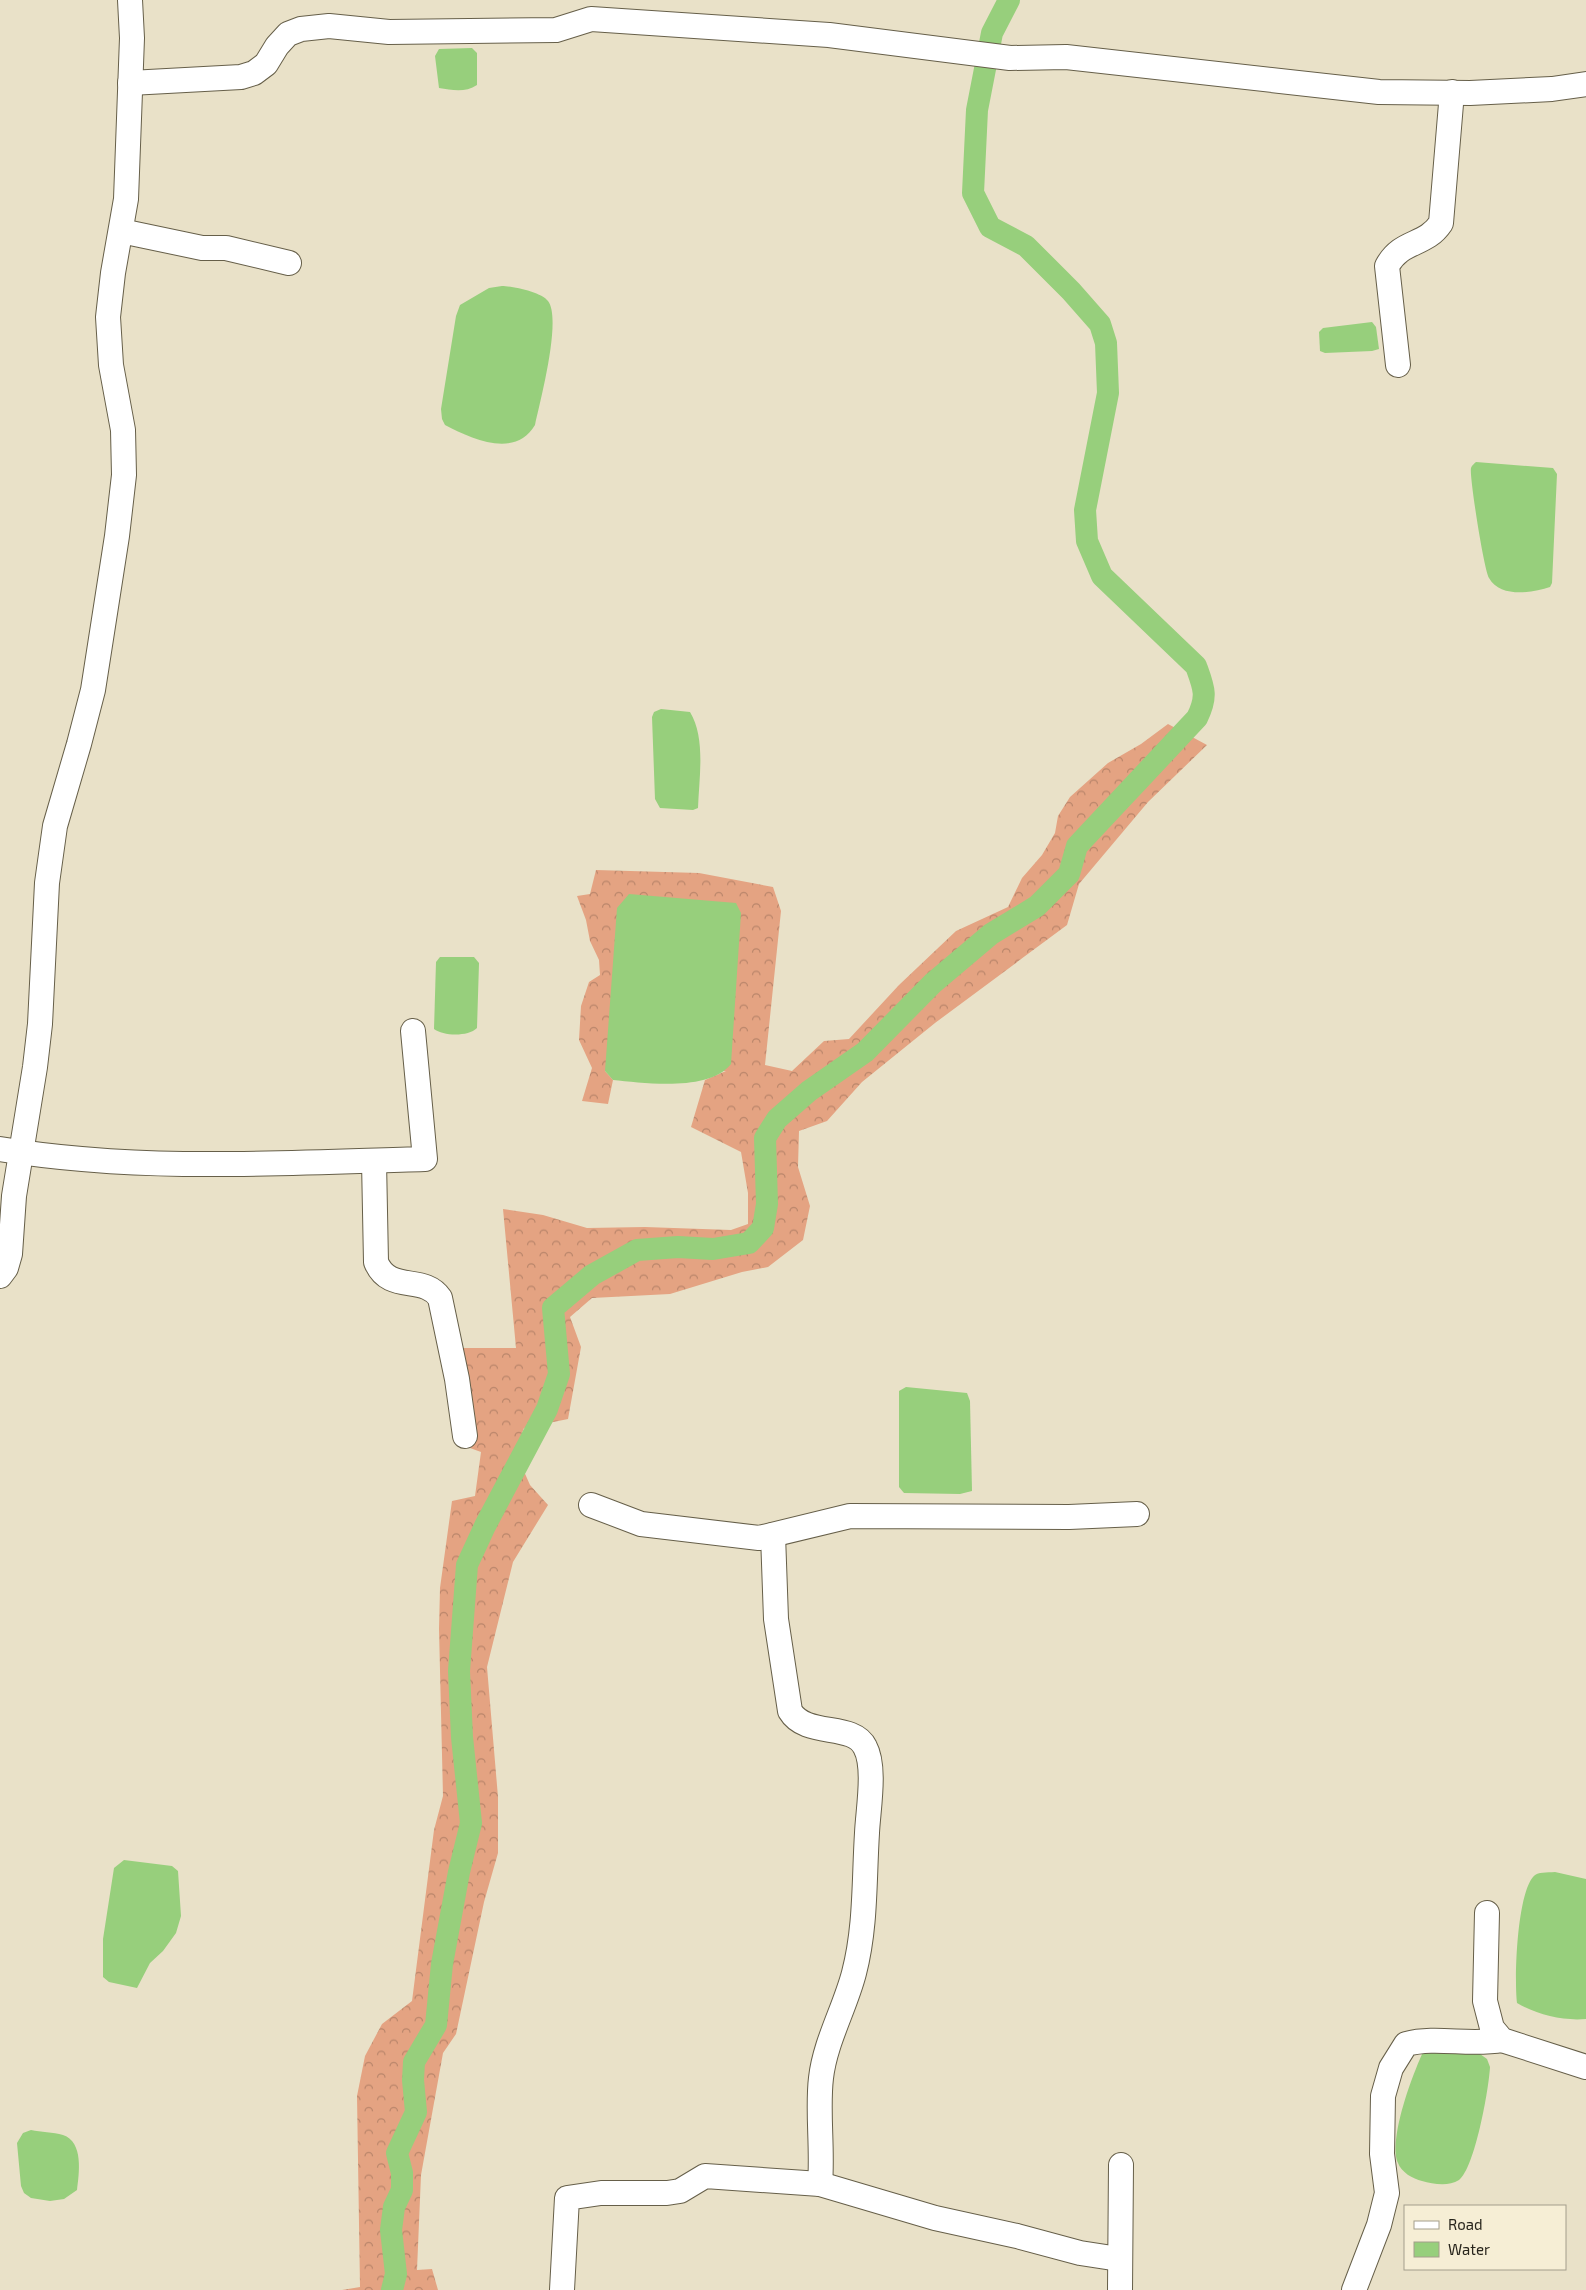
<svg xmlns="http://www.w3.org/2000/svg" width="1586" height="2290" viewBox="0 0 1586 2290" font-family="'Exo 2',sans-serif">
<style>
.forest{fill:url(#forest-crowns)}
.water{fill:#97cf7c}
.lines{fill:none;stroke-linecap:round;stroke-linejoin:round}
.canal{stroke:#97cf7c;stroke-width:22}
.minor-casing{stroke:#665f49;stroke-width:26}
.minor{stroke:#fff;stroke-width:24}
</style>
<defs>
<pattern id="forest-crowns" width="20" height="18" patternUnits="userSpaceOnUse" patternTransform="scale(1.25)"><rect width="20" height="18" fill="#e4a382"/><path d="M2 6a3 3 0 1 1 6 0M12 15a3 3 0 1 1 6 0" fill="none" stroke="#b9856a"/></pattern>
</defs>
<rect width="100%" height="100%" fill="#e9e1c8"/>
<polygon class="forest" points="1168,724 1207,745 1148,802 1079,884 1067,925 935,1023 862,1082 827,1121 799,1131 798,1167 810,1206 803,1240 768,1267 742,1272 670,1294 592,1298 570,1317 581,1347 568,1419 524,1428 515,1451 530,1485 548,1505 513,1562 487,1667 498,1797 498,1853 484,1902 456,2034 443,2053 421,2175 417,2270 432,2269 438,2290 342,2290 360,2287 357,2096 365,2056 382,2024 412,2001 434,1830 443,1796 439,1629 440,1588 452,1501 475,1496 481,1452 459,1444 454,1348 516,1348 503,1209 543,1215 587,1228 645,1227 731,1230 748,1224 748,1193 741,1152 691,1127 705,1080 726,1071 605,1071 613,1080 608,1104 582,1101 592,1068 579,1040 581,1006 589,982 600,975 599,960 590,941 586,920 577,896 590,894 596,870 699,873 773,887 781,911 765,1065 792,1071 824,1041 849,1039 899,985 956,931 1008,907 1022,878 1042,855 1055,833 1058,816 1070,797 1108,763 1141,744"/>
<g class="water">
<path d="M472,48L477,53V85C465,93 452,90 439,88L435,56L439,49Z"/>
<path d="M502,286C512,286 542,292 548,301C562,319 540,402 535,425C515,459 472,439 445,425L442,419L441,409L456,316L460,305L489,288Z"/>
<polygon points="1372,322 1376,327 1379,349 1372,351 1325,353 1320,351 1319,332 1323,328"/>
<path d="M1476,462L1553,468L1557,474L1552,583L1550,587C1532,593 1500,598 1489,578C1484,570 1469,475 1471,468C1472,465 1474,464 1476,462Z"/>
<path d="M661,709L690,712C706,738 699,778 698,808L693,810L660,808L655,799L652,717L654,712Z"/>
<path d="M629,894L736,903L741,913L731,1064C709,1092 645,1083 613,1080L605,1071L617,908Z"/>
<path d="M440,957H474L479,963L477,1028C468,1037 443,1036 434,1029L436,962Z"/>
<polygon points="906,1387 967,1393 970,1401 972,1491 960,1494 904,1493 899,1487 899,1391"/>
<polygon points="124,1860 172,1866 178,1871 181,1916 176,1933 163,1951 150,1963 137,1988 109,1982 103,1977 103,1939 114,1868"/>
<path d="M1555,1872L1586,1879V2019C1563,2021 1537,2015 1517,2003C1514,1978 1517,1896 1533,1877C1538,1871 1547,1873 1555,1872Z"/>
<path d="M1473,2049L1487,2059L1490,2067C1489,2088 1475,2168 1459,2180C1448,2187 1433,2184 1422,2181C1413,2179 1401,2172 1398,2163C1388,2139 1413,2073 1424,2050Z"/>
<path d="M31,2130C41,2132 53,2132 63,2135C84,2142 79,2174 77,2190L64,2199L50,2201L31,2198L24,2193L21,2186L17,2143L23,2133Z"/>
</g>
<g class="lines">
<path class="canal" d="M392,2290L396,2274L391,2230L394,2207L402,2190V2173L397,2153L416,2112L413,2080L414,2062L436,2025L442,1964L459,1872L471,1823L462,1737L459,1671L467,1565L485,1526L547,1409L559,1374L553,1308L592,1275L637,1250L678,1247L713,1249L749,1243L763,1228L767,1204L765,1138L777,1119L809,1091L865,1052L933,983L991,934L1037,906L1069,874L1077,846L1197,718C1208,696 1204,688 1196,666L1102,576L1087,541L1085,510L1108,393L1106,343L1100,324L1071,291L1026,246L990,227L973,193L977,110L992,33L1009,0"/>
<defs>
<g id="minor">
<polyline points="130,83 241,77 254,73 266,64 277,46 288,34 301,29 329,26 389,32 556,30 591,19 829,35 1010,58 1066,57 1379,92 1470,93 1552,89 1586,84"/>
<polyline points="121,231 202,248 226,248 289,263"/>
<path d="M1398,365L1387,266C1402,239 1425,247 1441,223L1452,92"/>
<path d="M0,1149C141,1172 283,1163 425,1159L413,1031"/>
<path d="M374,1161L376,1262C389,1294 424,1274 440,1298L457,1379L465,1436"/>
<polyline points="0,1276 6,1268 10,1254 14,1196 35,1067 40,1024 47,883 55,826 79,744 93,690 117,536 124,475 123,430 111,365 108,317 113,273 126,199 132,38 130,0"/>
<polyline points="591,1505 641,1524 759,1538 850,1516 1069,1517 1137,1514"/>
<path d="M773,1535L776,1619L790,1711C806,1738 853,1722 865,1747C876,1767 868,1810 867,1833C864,1880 866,1927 854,1973C845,2008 825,2042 821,2078C817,2111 823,2149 820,2184"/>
<polyline points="1487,1913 1485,2001 1492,2028 1502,2040 1586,2067"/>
<polyline points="562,2290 567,2198 601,2193 667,2193 680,2191 705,2176 820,2184 935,2218 1017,2236 1080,2253 1119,2259"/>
<polyline points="1120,2290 1121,2165"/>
<path d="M1354,2290L1379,2225L1387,2193L1382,2154L1383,2096L1391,2068L1406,2044C1437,2036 1469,2046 1502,2040"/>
</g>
</defs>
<use href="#minor" class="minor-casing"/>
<use href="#minor" class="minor"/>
</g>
<rect x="1404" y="2205" width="162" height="65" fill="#f6eed5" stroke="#a49e8b"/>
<rect x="1414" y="2221" width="25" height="8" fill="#ffffff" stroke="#a49e8b"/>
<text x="1448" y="2230" font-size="15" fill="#28251c">Road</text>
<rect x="1414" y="2242" width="25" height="15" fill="#97cf7c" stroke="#a49e8b"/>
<text x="1448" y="2255" font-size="15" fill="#28251c">Water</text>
</svg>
